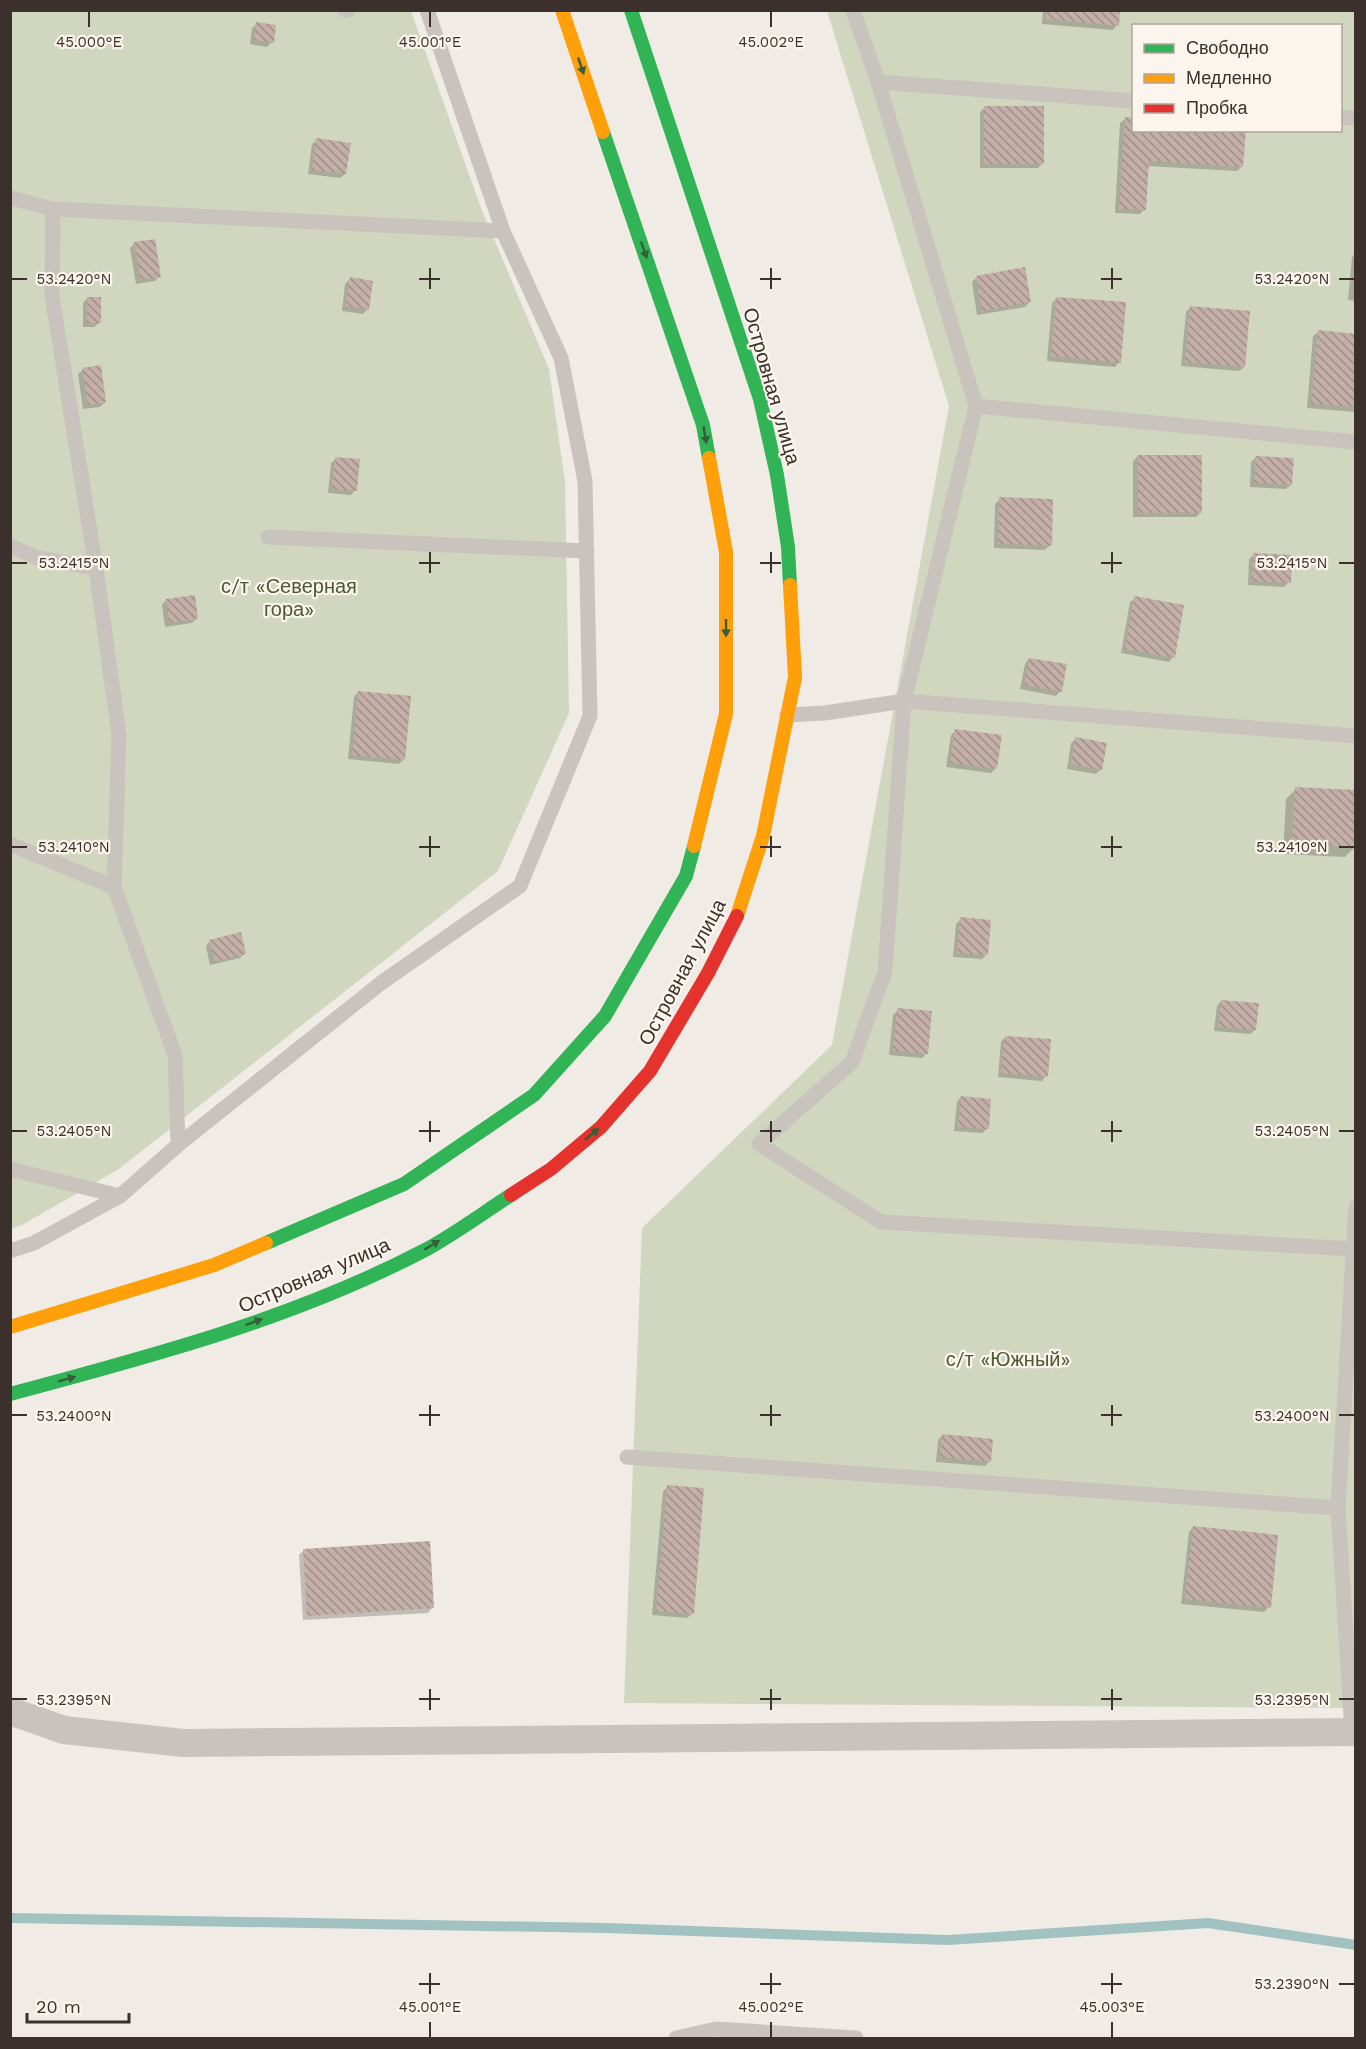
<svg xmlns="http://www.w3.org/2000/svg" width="1366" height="2049" viewBox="0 0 1366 2049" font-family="'Work Sans',sans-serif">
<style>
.garden{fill:#d1d6bf;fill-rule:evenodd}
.shadow{fill:#0003}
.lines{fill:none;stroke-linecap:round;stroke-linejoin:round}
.stream{stroke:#a1c2c1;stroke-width:10}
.building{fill:url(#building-back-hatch)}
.lane{stroke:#c9c3be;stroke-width:15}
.street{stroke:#c9c3be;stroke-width:28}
.fast{stroke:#30b455;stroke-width:14}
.slow{stroke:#ff9f0a;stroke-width:14}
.jam{stroke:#e5322d;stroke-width:14}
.oneway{fill:#375e3a}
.ticks{fill:none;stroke:#3b302b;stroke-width:2}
.labels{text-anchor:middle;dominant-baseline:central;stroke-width:4.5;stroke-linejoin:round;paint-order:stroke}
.street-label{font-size:20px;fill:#3b302b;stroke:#fbf5ee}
.park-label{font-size:20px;fill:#4a5a2e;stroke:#fbf5ee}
.ticks-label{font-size:15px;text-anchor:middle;fill:#3b302b;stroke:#fbf5ee;stroke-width:4.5;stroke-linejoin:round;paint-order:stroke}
</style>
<defs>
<pattern id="building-back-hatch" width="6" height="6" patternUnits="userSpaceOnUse" patternTransform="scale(1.5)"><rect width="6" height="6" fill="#c3afa7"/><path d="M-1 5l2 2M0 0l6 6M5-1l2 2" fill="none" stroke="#a08f88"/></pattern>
</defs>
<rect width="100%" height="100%" fill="#f0ebe5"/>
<g class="garden">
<polygon points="11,11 411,11 481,208 549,369 565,482 569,713 498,871 119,1169 22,1225 11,1229"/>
<path d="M827,11H1355V1708L624,1703L642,1228L832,1045L949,406ZM1134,26H1340V130H1134Z"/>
</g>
<g class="shadow">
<polygon points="1043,10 1119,10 1117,25 1113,30 1042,24"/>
<polygon points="257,24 272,42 267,47 250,44 252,28"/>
<polygon points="984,108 1042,164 1038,168 980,168 980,112"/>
<polygon points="1125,119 1134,130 1242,166 1237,171 1147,166 1144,210 1140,214 1115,213 1120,123"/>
<polygon points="317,140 345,174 340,178 308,174 312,144"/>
<polygon points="135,243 159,276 155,281 136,284 130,248"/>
<polygon points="1356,253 1356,301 1348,300 1352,257"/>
<polygon points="976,278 1030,302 1025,307 977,315 972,282"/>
<polygon points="350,279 368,309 363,314 342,311 345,284"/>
<polygon points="87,298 99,323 94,327 83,327 83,303"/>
<polygon points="1057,298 1119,362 1115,367 1047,361 1052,303"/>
<polygon points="1191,307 1244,367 1239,371 1181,366 1186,312"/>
<polygon points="1318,332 1356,335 1356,412 1307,408 1313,336"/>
<polygon points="83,370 105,402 100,407 83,409 78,374"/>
<polygon points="1138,456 1201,512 1196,517 1133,517 1133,461"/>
<polygon points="1256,457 1291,485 1286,489 1250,487 1251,462"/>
<polygon points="336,459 355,490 351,495 328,493 331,463"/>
<polygon points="1000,499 1050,545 1045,550 994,548 995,504"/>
<polygon points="1254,555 1289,582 1284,587 1248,585 1249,559"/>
<polygon points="1135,598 1173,657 1169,662 1121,653 1130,602"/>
<polygon points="166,600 197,618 192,623 165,627 162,605"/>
<polygon points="1029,659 1060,691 1056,696 1020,689 1025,664"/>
<polygon points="358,692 404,759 399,764 348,759 354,697"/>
<polygon points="955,731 996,768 991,773 946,767 951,735"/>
<polygon points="1076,739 1101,769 1096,774 1067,769 1071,743"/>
<polygon points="1296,789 1355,847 1345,857 1283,854 1286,799"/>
<polygon points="961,919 986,955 982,959 953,957 956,924"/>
<polygon points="210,941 245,953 240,958 210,965 206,946"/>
<polygon points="1221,1001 1255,1030 1250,1034 1214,1031 1217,1006"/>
<polygon points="898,1010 927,1053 922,1058 889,1055 893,1015"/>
<polygon points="1005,1037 1046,1076 1042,1081 998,1077 1001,1042"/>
<polygon points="961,1097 987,1129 982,1133 954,1131 957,1102"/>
<polygon points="942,1436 990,1461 985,1466 936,1462 938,1440"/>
<polygon points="668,1487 692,1614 687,1618 652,1615 663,1491"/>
<polygon points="1193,1527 1269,1607 1264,1612 1181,1604 1189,1532"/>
<polygon points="304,1550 432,1608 428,1613 303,1620 299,1555"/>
</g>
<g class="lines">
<polyline class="stream" points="10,1918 606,1928 948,1940 1208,1923 1356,1945"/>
</g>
<g class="building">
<polygon points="1047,10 1120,10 1119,26 1046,19"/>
<polygon points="256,22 276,25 274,43 254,40"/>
<rect x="984" y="106" width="60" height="58"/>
<polygon points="1125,117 1134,118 1134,130 1246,130 1243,167 1149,161 1146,210 1119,209"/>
<polygon points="316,138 351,143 346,174 312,170"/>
<polygon points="155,239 161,277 141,280 134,242"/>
<polygon points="1025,267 1031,302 982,311 976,276"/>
<polygon points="350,277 373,281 369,310 345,306"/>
<rect x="87" y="297" width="14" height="26"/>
<polygon points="1056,297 1126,302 1121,363 1051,356"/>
<polygon points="1190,306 1250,311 1245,367 1185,362"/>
<polygon points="1318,330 1356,334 1356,407 1311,404"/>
<polygon points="101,365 106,402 88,405 82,368"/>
<rect x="1138" y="455" width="64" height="58"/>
<polygon points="1256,456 1294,458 1292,485 1254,483"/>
<polygon points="335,457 360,459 357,491 332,489"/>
<polygon points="999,497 1053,499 1052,546 998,544"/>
<polygon points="1253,553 1292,555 1291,583 1252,581"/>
<polygon points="195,595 198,619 169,623 166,599"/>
<polygon points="1134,596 1184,605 1175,658 1125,649"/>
<polygon points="1029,658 1067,664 1062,692 1024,685"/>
<polygon points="358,691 411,696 405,760 352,755"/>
<polygon points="955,729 1002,735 997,769 950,763"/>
<polygon points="1075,737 1107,743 1102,770 1071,764"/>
<polygon points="1295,787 1356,790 1356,847 1292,844"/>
<polygon points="960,917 991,920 988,955 957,953"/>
<polygon points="241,932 246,954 215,962 209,940"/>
<polygon points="1221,1000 1259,1003 1256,1030 1218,1027"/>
<polygon points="897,1008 932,1011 928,1054 893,1051"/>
<polygon points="1005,1036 1051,1039 1048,1077 1001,1073"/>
<polygon points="961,1096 991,1099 989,1129 958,1127"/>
<polygon points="942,1434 993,1439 991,1462 940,1457"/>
<polygon points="667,1485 704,1488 694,1614 656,1611"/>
<polygon points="1193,1526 1278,1535 1271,1608 1185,1599"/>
<polygon points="430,1541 434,1608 307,1616 303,1549"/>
</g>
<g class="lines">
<g class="lane">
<polyline points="345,10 348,10"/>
<polyline points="853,10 878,82 976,406 1356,442"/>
<polyline points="878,82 1134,101"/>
<polyline points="1340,117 1356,118"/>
<polyline points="10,198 53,209 503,231"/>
<polyline points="53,209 52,296 96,568 119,735 114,887 175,1055 178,1145"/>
<polyline points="976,406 904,701 885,972 852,1062 759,1144 881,1222 1353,1249"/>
<polyline points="268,537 587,551"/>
<polyline points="10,546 38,558 96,568"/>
<polyline points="787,715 825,713 904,701 1356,736"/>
<polyline points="10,844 114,887"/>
<polyline points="10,1169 120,1196"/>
<polyline points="10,1251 34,1243 120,1196 178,1145 381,983 520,886 590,716 585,481 561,358 503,231 427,10"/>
<polyline points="627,1457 1338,1508"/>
<polyline points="1352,1732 1338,1508 1356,1207"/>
<polyline points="676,2038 716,2029 856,2038"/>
</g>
<polyline class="street" points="10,1711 64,1730 183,1743 1356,1732"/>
<g class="fast">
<polyline points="631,10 760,399 777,475 788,547 790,585"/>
<polyline points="603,132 703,425 709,458"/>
<polyline points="266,1243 404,1184 534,1095 605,1016 686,876 694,846"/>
<path d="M10,1394C152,1356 296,1318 427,1249C456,1233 483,1213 511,1195"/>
</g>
<g class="slow">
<polyline points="562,10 603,132"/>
<polyline points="694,846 726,714 726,552 709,458"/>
<polyline points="737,916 763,836 795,677 790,585"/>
<polyline points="10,1327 214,1265 266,1243"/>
</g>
<polyline class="jam" points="511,1195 551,1169 601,1127 650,1071 708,973 737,916"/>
</g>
<defs><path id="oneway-solid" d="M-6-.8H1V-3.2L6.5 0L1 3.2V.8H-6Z" transform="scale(1.5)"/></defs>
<g class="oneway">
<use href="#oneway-solid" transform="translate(581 66) rotate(71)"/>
<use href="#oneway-solid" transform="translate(644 250) rotate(71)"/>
<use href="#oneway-solid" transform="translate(705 435) rotate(80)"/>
<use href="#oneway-solid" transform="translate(726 628) rotate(90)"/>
<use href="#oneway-solid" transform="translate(592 1134) rotate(-40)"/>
<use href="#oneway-solid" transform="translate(432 1245) rotate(-31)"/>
<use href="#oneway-solid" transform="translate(254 1322) rotate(-20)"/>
<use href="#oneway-solid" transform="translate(67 1379) rotate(-15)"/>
</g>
<path class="ticks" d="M89,12V27M430,12V27M771,12V27M430,268V289M771,268V289M1112,268V289M12,279H27M419,279H440M760,279H781M1101,279H1122M1339,279H1354M430,552V573M771,552V573M1112,552V573M12,563H27M419,563H440M760,563H781M1101,563H1122M1339,563H1354M430,836V857M771,836V857M1112,836V857M12,847H27M419,847H440M760,847H781M1101,847H1122M1339,847H1354M430,1121V1142M771,1121V1142M1112,1121V1142M12,1131H27M419,1131H440M760,1131H781M1101,1131H1122M1339,1131H1354M430,1405V1426M771,1405V1426M1112,1405V1426M12,1415H27M419,1415H440M760,1415H781M1101,1415H1122M1339,1415H1354M430,1689V1710M771,1689V1710M1112,1689V1710M12,1699H27M419,1699H440M760,1699H781M1101,1699H1122M1339,1699H1354M430,1973V1994M771,1973V1994M1112,1973V1994M419,1984H440M760,1984H781M1101,1984H1122M1339,1984H1354M430,2022V2037M771,2022V2037M1112,2022V2037"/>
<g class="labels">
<g class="street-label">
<text transform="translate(772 386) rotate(74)">Островная улица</text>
<text transform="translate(682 972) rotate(-62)">Островная улица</text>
<text transform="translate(314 1275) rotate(-23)">Островная улица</text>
</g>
<g class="park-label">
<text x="289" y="586">с/т «Северная<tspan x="289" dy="23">гора»</tspan></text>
<text x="1008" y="1359">с/т «Южный»</text>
</g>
</g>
<g class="ticks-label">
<text x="89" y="47">45.000°E</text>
<text x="430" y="47">45.001°E</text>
<text x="771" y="47">45.002°E</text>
<text x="74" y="284">53.2420°N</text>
<text x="1292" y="284">53.2420°N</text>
<text x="74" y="568">53.2415°N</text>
<text x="1292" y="568">53.2415°N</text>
<text x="74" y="852">53.2410°N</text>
<text x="1292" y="852">53.2410°N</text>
<text x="74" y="1136">53.2405°N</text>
<text x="1292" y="1136">53.2405°N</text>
<text x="74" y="1421">53.2400°N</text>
<text x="1292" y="1421">53.2400°N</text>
<text x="74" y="1705">53.2395°N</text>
<text x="1292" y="1705">53.2395°N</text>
<text x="1292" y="1989">53.2390°N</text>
<text x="430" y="2012">45.001°E</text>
<text x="771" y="2012">45.002°E</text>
<text x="1112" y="2012">45.003°E</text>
</g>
<rect width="1366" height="2049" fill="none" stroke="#3b302b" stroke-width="24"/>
<rect x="1132" y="24" width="210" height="108" fill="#fbf5ee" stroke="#aea6a0" stroke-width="1.5"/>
<rect x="1144" y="44" width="30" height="9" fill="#30b455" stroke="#aea6a0" stroke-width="1.5"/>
<text x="1186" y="54" font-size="18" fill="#3b302b">Свободно</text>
<rect x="1144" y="74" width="30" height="9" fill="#ff9f0a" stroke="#aea6a0" stroke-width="1.5"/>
<text x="1186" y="84" font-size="18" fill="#3b302b">Медленно</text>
<rect x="1144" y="104" width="30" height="9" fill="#e5322d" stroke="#aea6a0" stroke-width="1.5"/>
<text x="1186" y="114" font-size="18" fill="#3b302b">Пробка</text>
<path d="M27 2013v9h102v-9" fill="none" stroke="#3b302b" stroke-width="3"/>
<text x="36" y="2013" font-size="18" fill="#3b302b" stroke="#fbf5ee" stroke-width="4.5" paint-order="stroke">20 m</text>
</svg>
